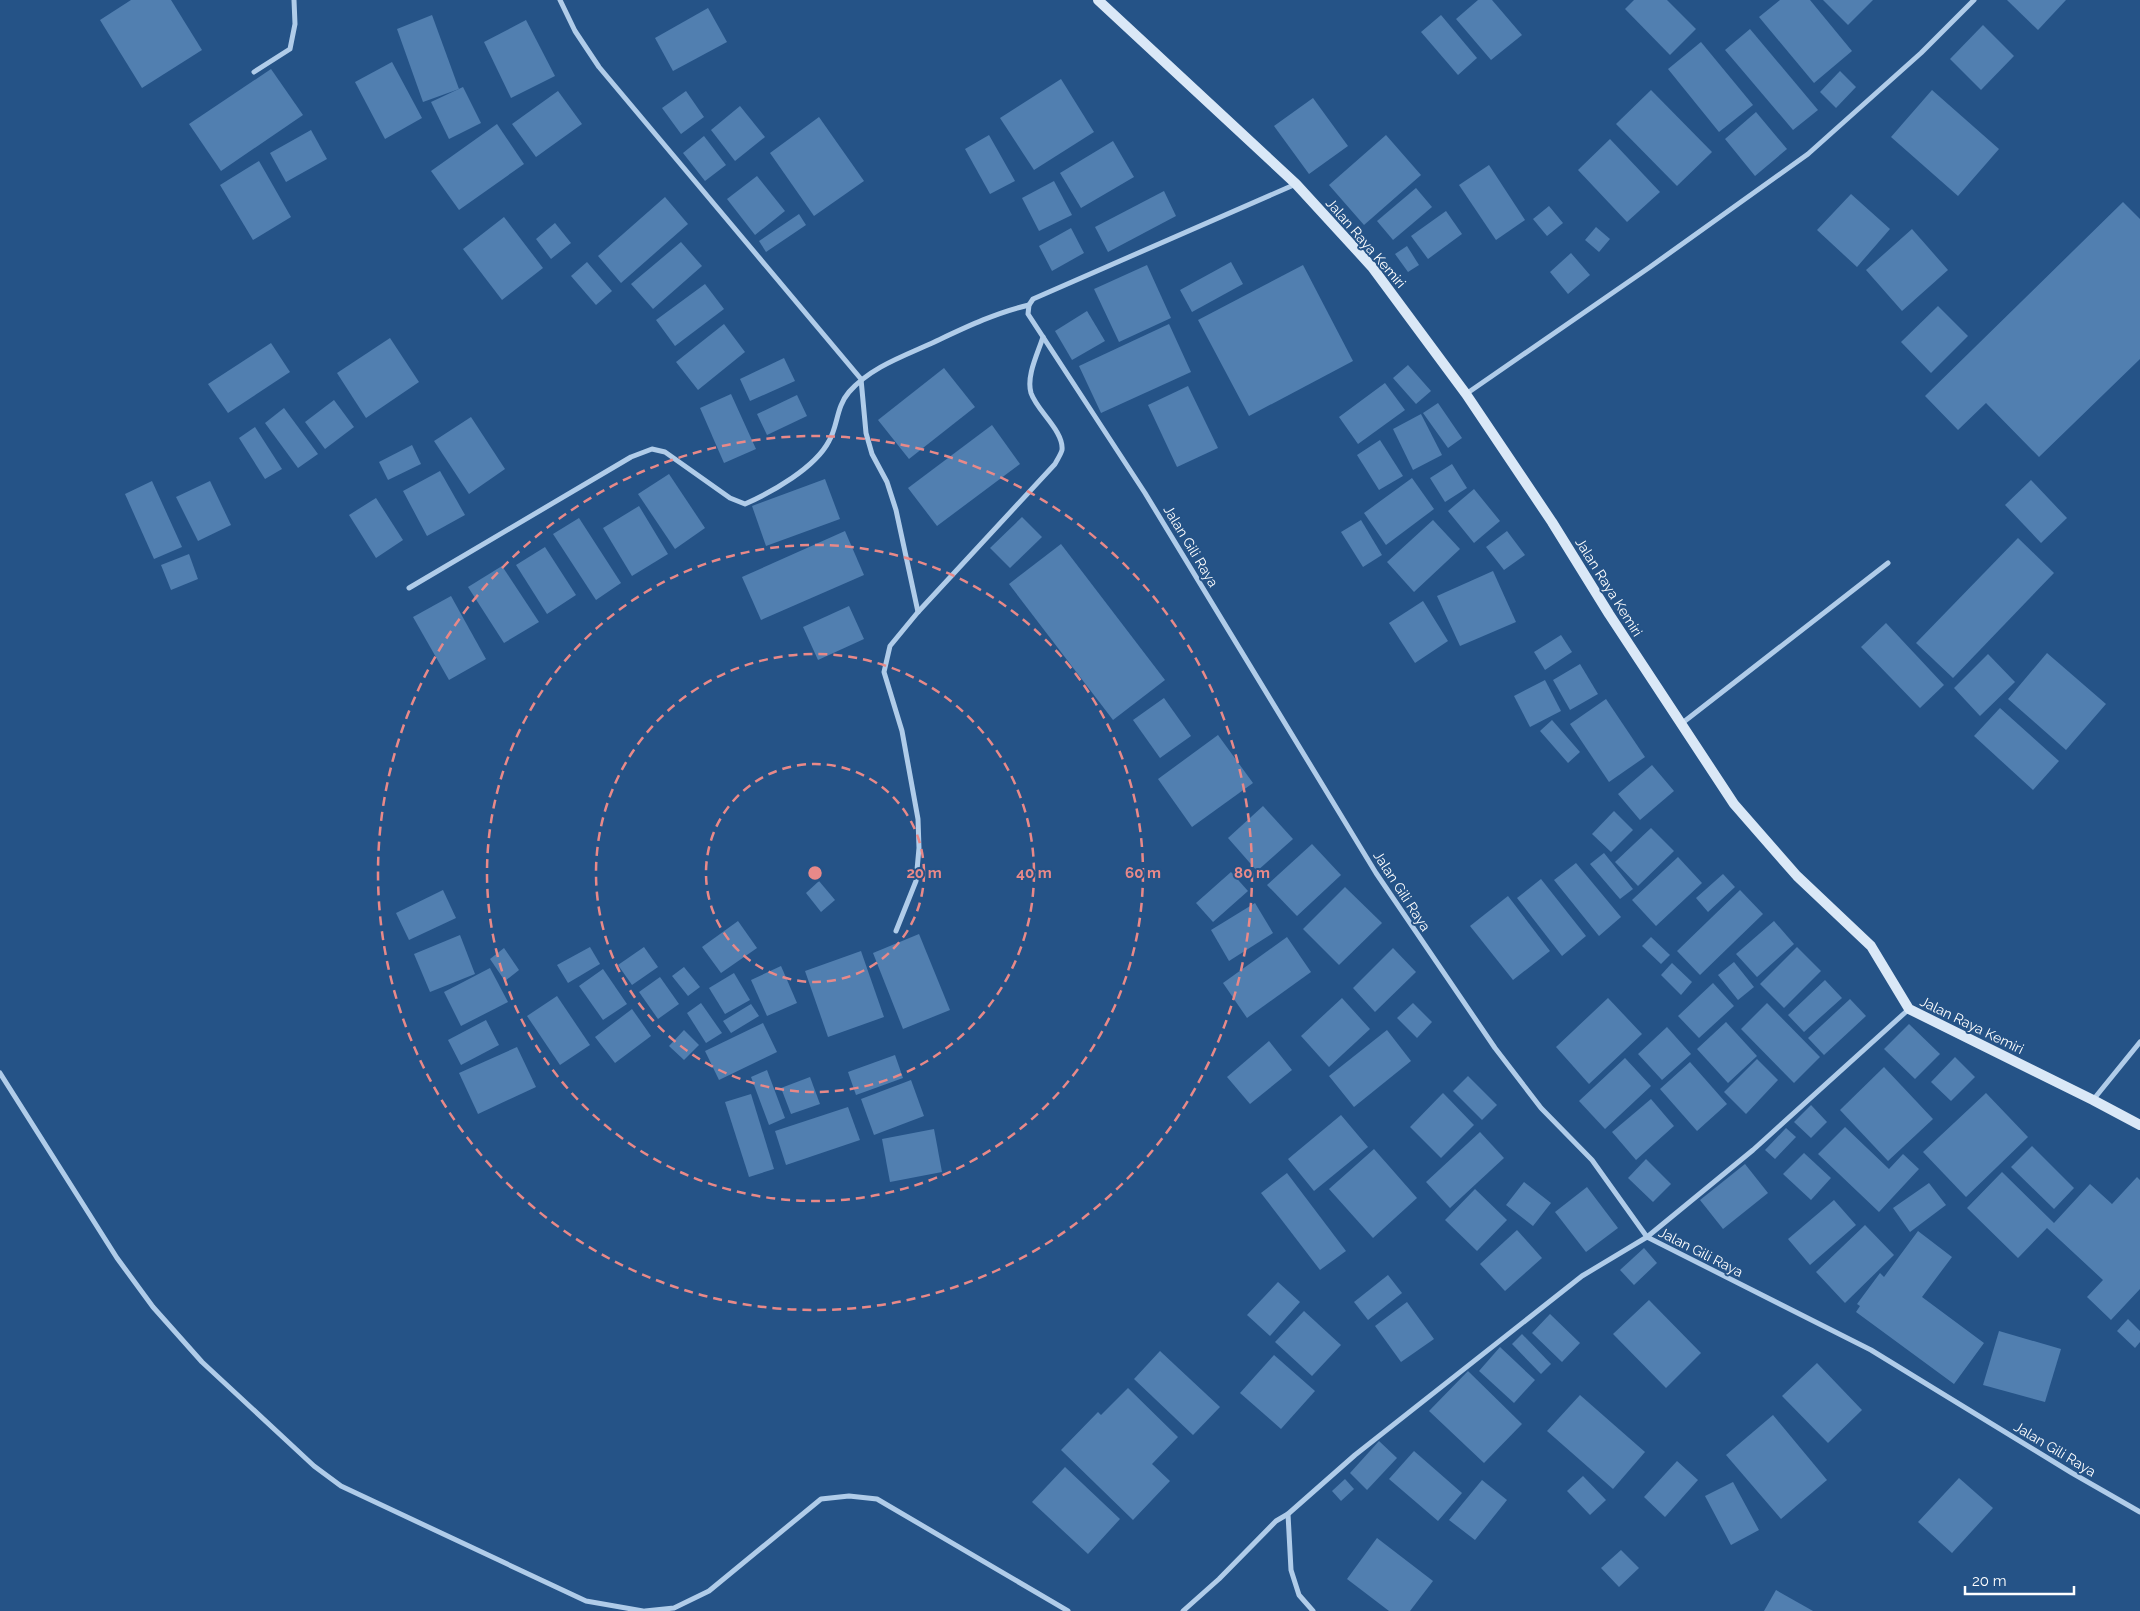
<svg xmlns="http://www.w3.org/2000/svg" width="2140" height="1611" viewBox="0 0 2140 1611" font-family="Raleway,sans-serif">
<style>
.building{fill:#517fb0}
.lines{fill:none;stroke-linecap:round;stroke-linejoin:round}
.street{stroke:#b0cce9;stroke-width:5}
.secondary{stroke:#dae8f7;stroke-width:10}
.ring{fill:none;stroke:#e88989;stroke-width:2.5;stroke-dasharray:9 6}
.labels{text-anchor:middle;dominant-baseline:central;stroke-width:4;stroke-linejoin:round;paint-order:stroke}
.street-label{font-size:14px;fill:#fff;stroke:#255387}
.centre{fill:#e88989;stroke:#255387;stroke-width:2.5}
.ring-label{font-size:15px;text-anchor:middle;font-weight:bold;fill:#e88989;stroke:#255387;stroke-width:4;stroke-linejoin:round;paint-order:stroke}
</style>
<rect width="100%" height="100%" fill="#255387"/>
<g class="building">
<polygon points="131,0 171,0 202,50 142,88 100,20"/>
<polygon points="1478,0 1492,0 1522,35 1491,60 1456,19"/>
<polygon points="1634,0 1667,0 1696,29 1670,55 1625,9"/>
<polygon points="1780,0 1810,0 1852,51 1814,83 1759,17"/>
<polygon points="1823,0 1873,0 1848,25"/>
<polygon points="2007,0 2066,0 2038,30"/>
<polygon points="708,8 727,42 673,71 655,38"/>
<polygon points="432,15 459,89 423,102 397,29"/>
<polygon points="1441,15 1477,58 1458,75 1421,32"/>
<polygon points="526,20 555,76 511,98 484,42"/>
<polygon points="1983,25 2014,56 1981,90 1950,59"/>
<polygon points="1750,29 1818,110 1793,130 1725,50"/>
<polygon points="1701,42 1753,105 1719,132 1668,69"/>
<polygon points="392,62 422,118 385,139 355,82"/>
<polygon points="271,69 303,115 221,171 189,124"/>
<polygon points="1840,71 1856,87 1836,108 1820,92"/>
<polygon points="1061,79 1094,132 1034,170 1000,118"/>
<polygon points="463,87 481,123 449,139 431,102"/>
<polygon points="1651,90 1712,152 1677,186 1616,124"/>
<polygon points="1932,90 1999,149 1958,196 1891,137"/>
<polygon points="558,91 582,124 536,157 512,124"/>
<polygon points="686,91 704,117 681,134 662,108"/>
<polygon points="1313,98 1348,146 1309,174 1274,126"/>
<polygon points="740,106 765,137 735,161 711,130"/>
<polygon points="1756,112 1787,149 1755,176 1725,139"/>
<polygon points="819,117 864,181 814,216 770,153"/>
<polygon points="497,124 524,164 459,210 431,171"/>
<polygon points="311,130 327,159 286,182 270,153"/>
<polygon points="989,135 1015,181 990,194 965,149"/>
<polygon points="1386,135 1421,175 1364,225 1329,185"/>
<polygon points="704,136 726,165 705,181 683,153"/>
<polygon points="1610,139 1660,192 1627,222 1578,170"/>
<polygon points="1113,141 1134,177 1081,208 1060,173"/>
<polygon points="259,161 291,217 253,240 220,185"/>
<polygon points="1489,165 1525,220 1496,240 1459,185"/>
<polygon points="757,176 785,211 755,235 727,199"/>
<polygon points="1054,181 1072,215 1039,231 1022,198"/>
<polygon points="1416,188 1432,207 1393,240 1377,221"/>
<polygon points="1164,191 1176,216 1108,252 1095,227"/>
<polygon points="1851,194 1890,229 1857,267 1817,230"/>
<polygon points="665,197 688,224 621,283 598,256"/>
<polygon points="2123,202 2140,219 2140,359 2039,457 1986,403 1958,430 1925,396"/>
<polygon points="1549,206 1563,223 1547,236 1533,219"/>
<polygon points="1446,211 1462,234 1428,259 1411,236"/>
<polygon points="799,214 806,225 766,252 759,241"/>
<polygon points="504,217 543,268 502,300 463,249"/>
<polygon points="555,223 571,243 551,259 536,239"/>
<polygon points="1596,227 1610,239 1599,252 1585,240"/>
<polygon points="1071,228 1084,253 1052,271 1039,246"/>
<polygon points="1912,229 1948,270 1902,311 1866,270"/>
<polygon points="681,242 702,266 653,309 631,284"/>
<polygon points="1407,246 1419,265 1408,272 1395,254"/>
<polygon points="1571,253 1590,275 1568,294 1550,272"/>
<polygon points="587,262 612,291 596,305 571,276"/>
<polygon points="1231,262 1243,284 1192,312 1180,290"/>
<polygon points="1147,265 1171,318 1119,342 1094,289"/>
<polygon points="1303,265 1353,361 1249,416 1198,320"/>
<polygon points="705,284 724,309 675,346 656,320"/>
<polygon points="1938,306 1968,336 1931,373 1901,342"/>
<polygon points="1087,311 1105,341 1072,360 1055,331"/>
<polygon points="724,324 745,352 698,390 676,362"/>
<polygon points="1169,324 1191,372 1101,413 1079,366"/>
<polygon points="390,338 419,382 366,418 337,373"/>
<polygon points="271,343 290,372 228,413 208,384"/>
<polygon points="784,358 795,381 750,401 740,379"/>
<polygon points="1408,365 1431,391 1416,404 1393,378"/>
<polygon points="944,368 975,407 909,459 878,420"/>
<polygon points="1385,383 1405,410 1358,444 1339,417"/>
<polygon points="1188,386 1218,448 1177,467 1148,405"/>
<polygon points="731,394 756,449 724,463 700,408"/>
<polygon points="797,395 807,416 767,435 757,414"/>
<polygon points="334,400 354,427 325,449 305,422"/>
<polygon points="1438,403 1462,438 1448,448 1423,413"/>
<polygon points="284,408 318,454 298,468 265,423"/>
<polygon points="1421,414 1442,455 1413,470 1393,429"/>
<polygon points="471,417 505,469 469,494 434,441"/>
<polygon points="992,425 1020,464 937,526 908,488"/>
<polygon points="255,427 282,469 265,479 239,438"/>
<polygon points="1380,440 1403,476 1379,490 1357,455"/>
<polygon points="412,445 421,464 388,480 379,462"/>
<polygon points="1452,464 1467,488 1445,502 1430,478"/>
<polygon points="440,471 465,515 427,536 403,491"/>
<polygon points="669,474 705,528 675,549 638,494"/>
<polygon points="1412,478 1434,509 1386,545 1364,513"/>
<polygon points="825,479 840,519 766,546 752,506"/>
<polygon points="2031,480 2067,518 2041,543 2005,505"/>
<polygon points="152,481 182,547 154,559 125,494"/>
<polygon points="210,481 231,525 198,541 176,497"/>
<polygon points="1474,489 1500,521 1474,543 1448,511"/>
<polygon points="376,498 403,540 376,558 349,515"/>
<polygon points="639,506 668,554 632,576 603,528"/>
<polygon points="1022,517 1042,537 1010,568 990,548"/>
<polygon points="579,518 621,583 596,600 553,534"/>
<polygon points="1361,520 1382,555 1363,567 1341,532"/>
<polygon points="1433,520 1460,549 1414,592 1387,562"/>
<polygon points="845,531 864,575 761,620 742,577"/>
<polygon points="1507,531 1525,555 1504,570 1486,547"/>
<polygon points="2018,538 2054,573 1953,678 1916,643"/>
<polygon points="1061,544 1165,680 1113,720 1009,584"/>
<polygon points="545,547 576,595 547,614 516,565"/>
<polygon points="189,554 198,579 171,590 161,565"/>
<polygon points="502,566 539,622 504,643 468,587"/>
<polygon points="1493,571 1516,622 1460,646 1437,596"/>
<polygon points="451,596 486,659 449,680 413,617"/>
<polygon points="1423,601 1448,641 1415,663 1389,623"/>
<polygon points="849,606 864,639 818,660 803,627"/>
<polygon points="1886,623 1944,685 1920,708 1861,647"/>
<polygon points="1561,635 1572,652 1545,670 1534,652"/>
<polygon points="2047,653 2106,704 2066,750 2008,699"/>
<polygon points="1988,654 2015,682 1980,716 1954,688"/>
<polygon points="1580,664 1598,694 1570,710 1553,680"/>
<polygon points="1545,680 1561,711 1530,727 1514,696"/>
<polygon points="1164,698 1191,736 1160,758 1133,720"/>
<polygon points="1606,699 1645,757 1609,782 1570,724"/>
<polygon points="2000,708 2059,761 2033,790 1974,736"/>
<polygon points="1552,720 1580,752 1568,763 1540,731"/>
<polygon points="1218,735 1253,783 1192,827 1158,779"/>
<polygon points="1652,765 1674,791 1640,820 1618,794"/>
<polygon points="1263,806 1293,839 1257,871 1228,838"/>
<polygon points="1614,811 1633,830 1611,852 1592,834"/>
<polygon points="1651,828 1674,851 1638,886 1615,862"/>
<polygon points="1312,844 1341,875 1297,916 1267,885"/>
<polygon points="1604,853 1633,889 1620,899 1590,864"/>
<polygon points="1678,857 1702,883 1656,926 1632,900"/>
<polygon points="1576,863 1621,917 1599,936 1554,880"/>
<polygon points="1231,872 1248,891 1213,922 1196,903"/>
<polygon points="1723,874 1735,887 1708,912 1696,898"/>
<polygon points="1541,879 1586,936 1562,956 1517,898"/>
<polygon points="819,881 835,900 821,912 806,893"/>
<polygon points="1345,887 1382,923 1339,965 1303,929"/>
<polygon points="443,890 456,918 409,940 396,913"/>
<polygon points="1740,890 1763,914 1700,975 1677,951"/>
<polygon points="1508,896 1550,951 1513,980 1470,926"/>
<polygon points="1255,903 1273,933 1229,961 1211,930"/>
<polygon points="738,921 757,948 721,973 702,947"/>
<polygon points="1774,921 1794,944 1757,977 1736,954"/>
<polygon points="919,934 950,1010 903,1029 873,953"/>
<polygon points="460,935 475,974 430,992 414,954"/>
<polygon points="1287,937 1311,972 1247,1018 1223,983"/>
<polygon points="1651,937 1670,955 1661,964 1642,946"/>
<polygon points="590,947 600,964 568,983 557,965"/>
<polygon points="644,947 658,967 632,985 618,965"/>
<polygon points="1797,947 1821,971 1784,1008 1760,984"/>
<polygon points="504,948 519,970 505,981 490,959"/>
<polygon points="1393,948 1416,972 1375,1012 1353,988"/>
<polygon points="861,951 884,1017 828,1037 805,971"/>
<polygon points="1734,962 1754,987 1738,1000 1718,975"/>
<polygon points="1672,963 1692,982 1681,995 1661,975"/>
<polygon points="781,966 797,1003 767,1016 751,980"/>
<polygon points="684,967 700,987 688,996 672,976"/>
<polygon points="490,968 508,1002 461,1026 444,992"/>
<polygon points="603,969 627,1004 603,1020 579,986"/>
<polygon points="734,973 750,1000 725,1014 709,988"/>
<polygon points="660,977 679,1004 658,1019 639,992"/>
<polygon points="1825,980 1842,998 1804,1032 1788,1015"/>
<polygon points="1713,983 1734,1006 1699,1038 1678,1016"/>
<polygon points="557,996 590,1045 560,1065 527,1016"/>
<polygon points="1342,998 1370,1029 1329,1067 1301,1036"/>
<polygon points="1608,998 1642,1034 1589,1084 1556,1047"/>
<polygon points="1850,999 1866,1016 1824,1055 1808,1038"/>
<polygon points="701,1003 722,1033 706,1043 687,1013"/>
<polygon points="1413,1003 1432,1022 1417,1038 1397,1018"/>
<polygon points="1767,1003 1820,1057 1794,1083 1741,1029"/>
<polygon points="751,1004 759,1016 731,1033 723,1021"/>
<polygon points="632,1009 651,1036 615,1063 595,1037"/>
<polygon points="486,1020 499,1045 461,1065 448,1040"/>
<polygon points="1726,1022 1757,1056 1728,1083 1697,1049"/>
<polygon points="763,1023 777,1052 719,1080 705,1051"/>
<polygon points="1909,1024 1940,1054 1915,1079 1884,1049"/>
<polygon points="1667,1027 1691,1054 1662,1080 1638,1054"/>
<polygon points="684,1030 699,1045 684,1060 669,1046"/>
<polygon points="1387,1030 1411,1061 1354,1107 1329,1076"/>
<polygon points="1269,1041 1292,1070 1250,1104 1227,1077"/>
<polygon points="517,1047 536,1087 478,1114 459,1073"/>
<polygon points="895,1055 903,1078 856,1095 848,1072"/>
<polygon points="1955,1057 1975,1077 1951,1101 1931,1082"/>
<polygon points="1625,1058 1651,1086 1605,1129 1579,1101"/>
<polygon points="1757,1059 1778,1080 1746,1114 1724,1092"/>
<polygon points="1690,1062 1727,1104 1697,1131 1660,1089"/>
<polygon points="1884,1067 1933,1119 1888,1161 1840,1110"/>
<polygon points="767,1070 785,1118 769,1125 751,1077"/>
<polygon points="1468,1076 1497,1105 1482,1120 1453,1091"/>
<polygon points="810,1077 820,1104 791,1114 781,1088"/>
<polygon points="911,1080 924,1116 874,1135 861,1099"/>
<polygon points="1443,1093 1474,1125 1441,1158 1410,1127"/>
<polygon points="1986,1093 2028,1137 1966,1197 1923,1152"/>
<polygon points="751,1094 774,1169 749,1177 725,1102"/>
<polygon points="1651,1099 1674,1126 1636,1160 1612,1132"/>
<polygon points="1811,1105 1827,1122 1811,1138 1794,1122"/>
<polygon points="848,1107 860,1140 786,1165 775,1131"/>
<polygon points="1341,1115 1368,1147 1314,1191 1288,1159"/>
<polygon points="1845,1127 1889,1169 1903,1154 1919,1169 1879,1212 1818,1154"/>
<polygon points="1786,1128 1796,1137 1775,1159 1765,1150"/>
<polygon points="934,1129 942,1172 890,1182 882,1139"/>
<polygon points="1480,1132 1504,1158 1450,1208 1426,1182"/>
<polygon points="2032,1146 2074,1188 2054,1209 2011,1167"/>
<polygon points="1374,1149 1417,1198 1373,1238 1329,1189"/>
<polygon points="1804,1153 1831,1178 1811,1200 1783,1174"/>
<polygon points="1646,1159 1671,1184 1653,1202 1628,1178"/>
<polygon points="1745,1164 1768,1193 1723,1229 1700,1200"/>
<polygon points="2002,1172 2054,1223 2090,1184 2112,1204 2137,1177 2140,1180 2140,1289 2111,1320 2087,1297 2103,1280 2047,1228 2018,1258 1967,1208"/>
<polygon points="1287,1173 1346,1251 1320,1270 1261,1193"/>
<polygon points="1524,1182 1551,1203 1533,1226 1506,1205"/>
<polygon points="1929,1183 1946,1205 1910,1232 1893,1208"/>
<polygon points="1587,1187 1618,1228 1586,1252 1555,1212"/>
<polygon points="1475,1189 1507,1220 1477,1251 1445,1220"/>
<polygon points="1834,1200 1856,1225 1810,1265 1788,1239"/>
<polygon points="1865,1225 1894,1255 1845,1303 1816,1272"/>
<polygon points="1517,1230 1542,1258 1505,1291 1480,1264"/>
<polygon points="1918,1231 1952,1257 1922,1297 1984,1343 1954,1384 1856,1312 1860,1306 1857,1304 1880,1273 1884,1277"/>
<polygon points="1644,1248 1657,1263 1634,1285 1620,1270"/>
<polygon points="1388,1275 1402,1293 1368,1320 1354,1302"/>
<polygon points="1278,1282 1300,1302 1270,1336 1247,1315"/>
<polygon points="1649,1300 1701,1353 1666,1388 1613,1334"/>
<polygon points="1407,1302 1434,1339 1401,1362 1375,1326"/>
<polygon points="1304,1311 1341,1345 1312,1376 1275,1342"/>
<polygon points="1550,1314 1580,1343 1562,1362 1532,1333"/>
<polygon points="2128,1319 2140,1331 2140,1342 2135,1348 2117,1331"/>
<polygon points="1999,1331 2061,1349 2045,1402 1983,1385"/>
<polygon points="1522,1334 1551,1364 1541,1374 1512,1344"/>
<polygon points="1500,1347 1535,1380 1514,1403 1479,1371"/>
<polygon points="1160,1351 1220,1407 1193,1435 1134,1379"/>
<polygon points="1274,1355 1315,1391 1281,1429 1240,1393"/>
<polygon points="1817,1363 1862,1410 1828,1443 1782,1396"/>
<polygon points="1468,1371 1522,1424 1484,1463 1429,1411"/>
<polygon points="1128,1388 1178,1437 1152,1464 1170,1481 1133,1520 1061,1450 1098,1412 1101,1415"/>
<polygon points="1580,1395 1645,1452 1613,1489 1547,1431"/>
<polygon points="1773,1415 1827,1480 1781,1519 1726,1455"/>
<polygon points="1379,1441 1397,1458 1367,1490 1350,1473"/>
<polygon points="1414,1451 1462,1493 1438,1521 1389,1479"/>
<polygon points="1677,1461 1698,1480 1665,1517 1644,1497"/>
<polygon points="1065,1467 1120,1519 1088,1554 1032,1502"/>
<polygon points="1583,1476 1606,1500 1590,1515 1567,1491"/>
<polygon points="1959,1478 1993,1508 1952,1553 1918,1522"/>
<polygon points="1345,1479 1354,1489 1341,1501 1332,1491"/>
<polygon points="1482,1480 1507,1500 1475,1540 1449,1520"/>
<polygon points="1733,1482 1759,1530 1731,1545 1705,1496"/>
<polygon points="1377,1538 1433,1581 1410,1611 1389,1611 1347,1579"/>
<polygon points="1621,1550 1639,1568 1619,1587 1601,1568"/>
<polygon points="1776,1590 1813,1611 1764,1611"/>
</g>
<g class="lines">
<g class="street">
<polyline points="560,0 575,31 599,67 861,379 866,433 872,454 887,482 896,510 918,612"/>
<polyline points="254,72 290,49 295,24 294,0"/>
<polyline points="1296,184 1033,299 1029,305 1028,314 1145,493 1376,873 1495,1048 1541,1108 1592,1160 1647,1237 1871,1350 2072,1473 2140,1512"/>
<polyline points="1466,394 1650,267 1808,154 1921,53 1974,0"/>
<path d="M409,588L631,457L652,449L665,452L730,498L745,504C772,492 815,468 829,441C838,426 836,407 849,392C870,368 901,357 930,344C962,329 994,313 1029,305"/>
<polyline points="1681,724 1888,563"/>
<path d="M896,931L916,881L919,848L918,819L902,731L884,672L890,646L918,612L1055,464C1057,460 1061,454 1062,450C1064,431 1037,411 1031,393C1026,376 1038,353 1043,337"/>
<polyline points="0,1073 117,1258 153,1307 202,1362 314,1466 341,1486 586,1601 643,1611"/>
<polyline points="2093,1100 2140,1042"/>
<polyline points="645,1611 674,1608 709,1591 821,1499 849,1496 877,1499 1068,1611"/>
<polyline points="1183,1611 1219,1579 1276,1521 1288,1514"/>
<polyline points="1313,1611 1299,1595 1291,1570 1288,1514 1355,1455 1582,1276 1647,1237 1753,1150 1909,1009"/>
</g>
<polyline class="secondary" points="1098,0 1296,184 1372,267 1466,394 1552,522 1609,614 1734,804 1797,876 1871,946 1909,1009 2093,1100 2140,1125"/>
</g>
<g class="ring">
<circle cx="815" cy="873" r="109"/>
<circle cx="815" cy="873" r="219"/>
<circle cx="815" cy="873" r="328"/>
<circle cx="815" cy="873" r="437"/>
</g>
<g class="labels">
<g class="street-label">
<text transform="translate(1366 243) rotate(49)">Jalan Raya Kemiri</text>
<text transform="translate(1191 546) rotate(59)">Jalan Gili Raya</text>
<text transform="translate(1609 587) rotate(58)">Jalan Raya Kemiri</text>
<text transform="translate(1402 891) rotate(57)">Jalan Gili Raya</text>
<text transform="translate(1972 1025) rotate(26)">Jalan Raya Kemiri</text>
<text transform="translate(1701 1252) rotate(27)">Jalan Gili Raya</text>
<text transform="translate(2055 1449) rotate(31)">Jalan Gili Raya</text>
</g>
</g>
<circle cx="815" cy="873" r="8" class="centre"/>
<g class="ring-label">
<text x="924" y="878">20 m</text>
<text x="1034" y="878">40 m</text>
<text x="1143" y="878">60 m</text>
<text x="1252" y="878">80 m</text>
</g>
<path d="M1965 1586v8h109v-8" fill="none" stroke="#ffffff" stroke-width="2.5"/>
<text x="1972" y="1586" font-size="15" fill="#ffffff" stroke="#255387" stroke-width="4" paint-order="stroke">20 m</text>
</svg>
